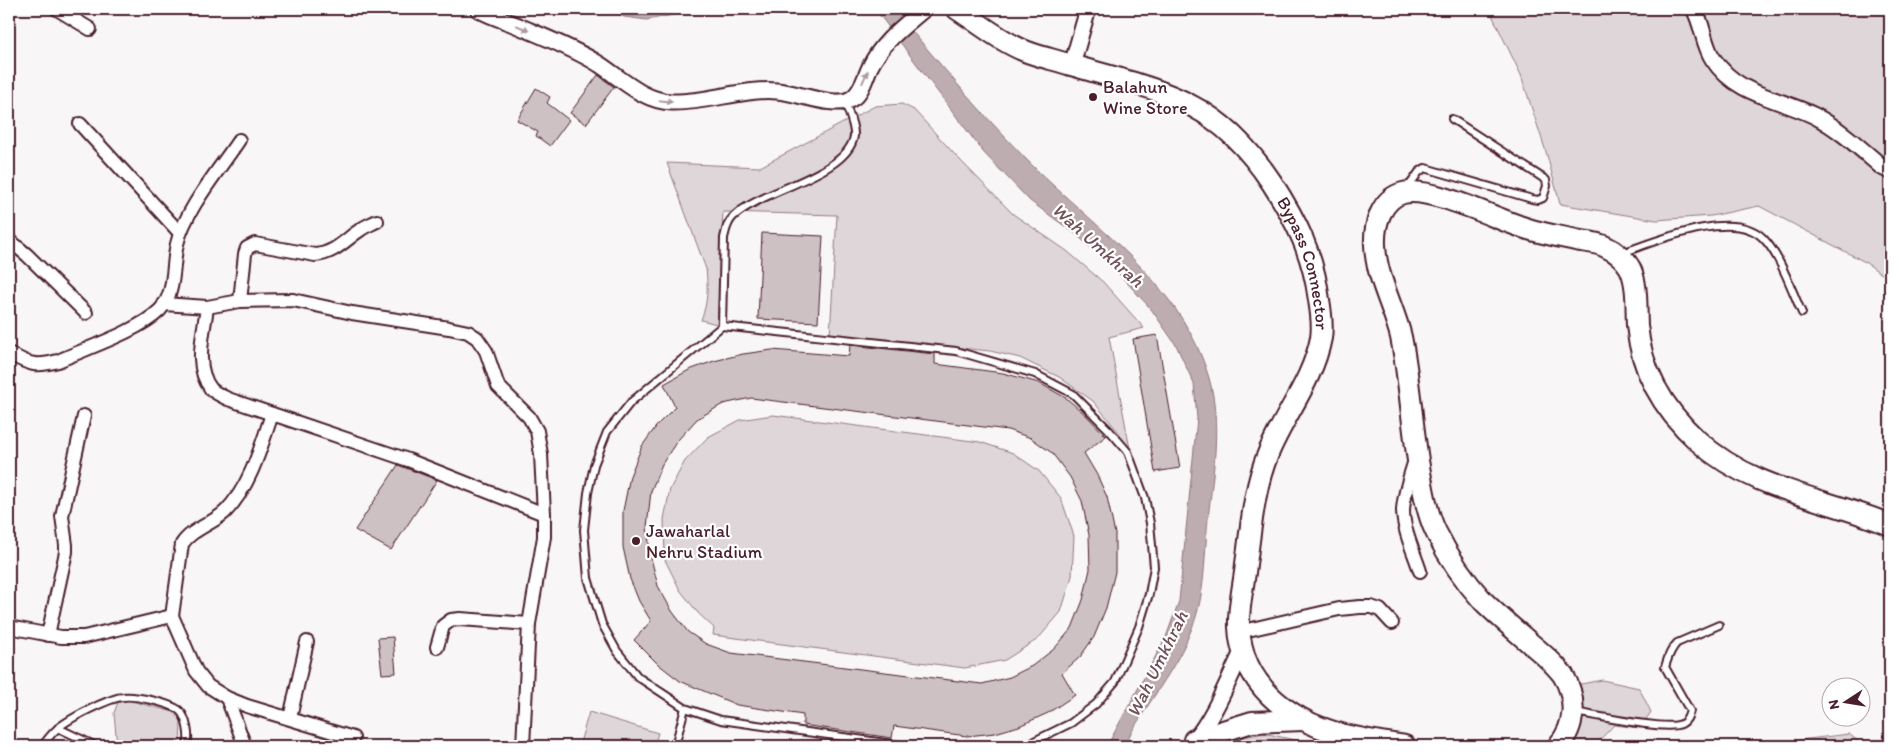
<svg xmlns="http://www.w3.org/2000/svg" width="1899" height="755" viewBox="0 0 1899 755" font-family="Itim,sans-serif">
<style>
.green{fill:#ded6d9;stroke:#947a82}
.water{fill:#bdadb0;stroke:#8f747b}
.building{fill:#cdc1c4;stroke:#4a1f2b;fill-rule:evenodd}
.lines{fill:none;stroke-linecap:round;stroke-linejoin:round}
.service-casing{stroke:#4a1f2b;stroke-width:10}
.minor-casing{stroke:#4a1f2b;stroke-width:16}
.tertiary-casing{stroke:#4a1f2b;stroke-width:19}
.primary-casing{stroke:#4a1f2b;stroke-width:24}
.service{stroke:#fff;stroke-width:6}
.minor{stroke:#fff;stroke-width:12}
.tertiary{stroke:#fff;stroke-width:15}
.primary{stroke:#fff;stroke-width:20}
.oneway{fill:#ae9aa0}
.poi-dot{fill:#4a1f2b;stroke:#fff;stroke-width:2}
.labels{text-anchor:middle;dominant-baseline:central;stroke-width:4.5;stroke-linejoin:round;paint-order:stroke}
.poi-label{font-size:18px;fill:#4a1f2b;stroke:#fff;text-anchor:start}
.street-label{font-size:18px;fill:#4a1f2b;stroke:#fff}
.water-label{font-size:19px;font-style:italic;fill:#72515a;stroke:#fff}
</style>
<rect width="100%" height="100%" fill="#f8f6f7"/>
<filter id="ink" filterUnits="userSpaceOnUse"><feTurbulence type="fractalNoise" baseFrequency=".02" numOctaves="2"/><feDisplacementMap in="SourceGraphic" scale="10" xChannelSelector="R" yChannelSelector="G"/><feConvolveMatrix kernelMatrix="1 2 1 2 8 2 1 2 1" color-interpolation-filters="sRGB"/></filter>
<g filter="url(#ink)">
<g class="green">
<polygon points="1489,9 1890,9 1890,280 1865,262 1759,206 1711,216 1656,220 1560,204 1547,155 1521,75"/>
<path d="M902,104L914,110L958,158L1013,214L1067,251L1103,282L1144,328L1109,337L1133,465L1117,430L1093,401L1059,377L1020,358L990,351L830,335L837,215L723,212L717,324L701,320C708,303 708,287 706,269L667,163L760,167L875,106Z"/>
<polygon points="773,415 980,442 1013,453 1039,471 1061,498 1074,536 1072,576 1061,612 1038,639 1005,660 965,668 713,635 714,628 698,613 680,590 665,560 664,519 670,489 685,461 708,437 740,420"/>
<polygon points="1602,680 1639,688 1651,712 1640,728 1614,725 1594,746 1570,746 1576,685"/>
<polygon points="127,700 174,712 181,720 180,746 117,746 114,713 118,702"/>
<polygon points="589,712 658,733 654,746 579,746"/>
<polygon points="1264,733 1320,746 1223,746 1233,739"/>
<polygon points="1849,734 1864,746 1751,746"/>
</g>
<g class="water">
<polygon points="610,9 704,9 647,20 624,17"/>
<path d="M875,9H893C936,59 978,110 1025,158C1091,226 1181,281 1209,378C1222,423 1213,473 1208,519C1204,555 1206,594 1192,628C1176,671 1144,706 1124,746H1107L1166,637L1179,601L1197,418L1194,384L1176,345L1151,309L1120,275L1077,235L1030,201L984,153Z"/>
</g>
<g class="building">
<polygon points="598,75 614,87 586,124 570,113"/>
<polygon points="536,88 550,97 547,103 569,120 550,146 536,136 538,132 517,120"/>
<polygon points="762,233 823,236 818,322 758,319"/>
<polygon points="1157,335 1180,468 1155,472 1133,339"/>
<path d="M850,345L935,354V364L1003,373L1039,383L1066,398L1086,415L1106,436L1084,453L1097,475L1107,497L1115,534V572L1106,608L1094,637L1080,657L1062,673L1075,695L1048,713L1019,726L995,733L967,736L894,726L892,738L803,725V715L737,705L680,681L658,664L634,640L651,621L639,601L630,579L623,547V511L630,476L642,446L658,424L675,407L664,384L689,370L714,361L743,354L772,350L849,356ZM751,398L1008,430L1031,438L1052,453L1070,477L1082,501L1089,535L1090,569L1083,600L1072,628L1054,649L1032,666L1010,677L982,684L731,653L706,644L688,632L672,611L658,586L651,558L647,527L651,491L662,464L677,441L697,419L723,404Z"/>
<polygon points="398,465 437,480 391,550 355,530"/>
<polygon points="393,637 396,673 382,674 378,638"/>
</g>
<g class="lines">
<defs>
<g id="service">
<polyline points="1407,189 1419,172 1425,168 1532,199 1538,200 1543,198 1547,186 1546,180 1452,119"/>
<path d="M1622,253C1656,241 1734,208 1763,238C1780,255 1792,291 1802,313"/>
<path d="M722,326L724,238C726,230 727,223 733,217C760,190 848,175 854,136C855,126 848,112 845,102"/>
<path d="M1574,712C1594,715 1666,731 1681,724C1687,721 1688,717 1690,711L1665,667C1668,658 1670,650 1677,643L1719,625"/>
<polyline points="58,728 96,746"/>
<path d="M42,746C47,740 51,734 57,729C68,719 109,698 123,697C135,695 169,703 179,710C187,717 190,737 187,746"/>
<polyline points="675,746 685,708"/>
<polyline points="907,746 721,720 685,708 638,677 617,651 602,624 588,578 584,530 588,493 594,465 607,432 631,402 722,326 956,351 1035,374 1073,394 1109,430 1128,452 1145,498 1150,523 1154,567 1149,594 1139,627 1115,682 1096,704 1071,723 1030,743 1006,746"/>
</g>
<g id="minor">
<polyline points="57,9 90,29"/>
<polyline points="80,124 180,233"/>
<polyline points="9,240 27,255 86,313"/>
<path d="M240,301L245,254L247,248L255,244L315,255C334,254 345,240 360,230C365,226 371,224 377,221"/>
<polyline points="164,304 207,307 240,301 293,300 352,313 449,328 468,332 477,338 486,351 498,386 529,417 537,431 541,454 544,514 544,537 529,624 523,746"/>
<path d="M207,307C204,333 193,366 211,389C215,393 222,396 228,399L408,460L544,514"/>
<path d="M9,353C29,365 36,367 58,361C87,348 139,331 160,310C176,293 172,265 177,244C185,210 219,170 239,140"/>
<path d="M272,414C261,447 250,487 225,512C212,524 192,529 182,544L172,616L196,671L208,686L227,698L247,706L353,738"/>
<path d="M1415,460C1410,476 1404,493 1403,510C1403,530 1414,552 1420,571"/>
<polyline points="9,627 61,637 84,637 172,616"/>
<polyline points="1239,632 1339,609 1360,607 1371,607 1380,610 1392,623"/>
<polyline points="48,635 66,552 66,545 62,516 84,416"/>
<polyline points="437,647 443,626 451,620 460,619 529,624"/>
<polyline points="227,698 245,746"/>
<polyline points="290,718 307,642"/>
</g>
<g id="tertiary">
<path d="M478,9C490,16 504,20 516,25C544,37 573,48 599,64C622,79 643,101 672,102C707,103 743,88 777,91C796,92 836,109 851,99C862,93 865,77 870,67C882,42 903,27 924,9"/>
<path d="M1694,9C1703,24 1703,44 1713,59C1737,96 1779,98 1815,116C1840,129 1861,149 1882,167L1890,171"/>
<polyline points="1072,65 1088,9"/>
<path d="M1193,742C1215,715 1227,683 1242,652"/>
</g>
<g id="primary">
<path id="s1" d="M957,9C979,23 1000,41 1025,51C1040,57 1056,60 1071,65C1111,77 1155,86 1192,106C1225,123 1252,153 1272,183C1297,222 1313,254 1319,300C1321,312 1323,326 1321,338C1313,380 1284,415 1268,454C1254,487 1251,528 1246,564C1244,585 1238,606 1239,627C1241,669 1266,699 1302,719C1332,736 1371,740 1405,746"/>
<polyline points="1194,740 1252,722 1303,720"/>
<path d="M1558,746C1576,726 1577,698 1563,675C1554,663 1542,653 1531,644C1515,630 1498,616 1483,601C1464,580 1449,558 1436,532C1429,518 1425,500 1422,483C1412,435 1411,386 1401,337C1394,307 1376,277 1375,245C1374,225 1381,199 1403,193C1430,186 1496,219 1525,228C1543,234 1563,237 1581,241C1589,242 1599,243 1606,247C1615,251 1625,259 1630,268C1638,285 1636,307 1637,325C1641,371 1664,410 1698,441C1752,490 1825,498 1890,525"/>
</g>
</defs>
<use href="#service" class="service-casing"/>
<use href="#minor" class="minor-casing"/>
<use href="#tertiary" class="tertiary-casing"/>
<use href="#primary" class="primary-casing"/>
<use href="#service" class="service"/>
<use href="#minor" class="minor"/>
<use href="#tertiary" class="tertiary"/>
<use href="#primary" class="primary"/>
</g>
<defs><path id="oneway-solid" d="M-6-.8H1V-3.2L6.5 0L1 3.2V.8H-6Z" transform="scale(1.25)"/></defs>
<g class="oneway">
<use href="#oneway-solid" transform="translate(523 28) rotate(23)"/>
<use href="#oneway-solid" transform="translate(865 77) rotate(-66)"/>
<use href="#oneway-solid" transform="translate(666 101) rotate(6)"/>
</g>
</g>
<g class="poi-dot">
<circle cx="1093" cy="97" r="5"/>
<circle cx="636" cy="541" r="5"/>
</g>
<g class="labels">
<g class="poi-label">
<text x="1103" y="87">Balahun<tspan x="1103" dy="21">Wine Store</tspan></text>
<text x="646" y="531">Jawaharlal<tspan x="646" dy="21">Nehru Stadium</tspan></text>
</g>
<g class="street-label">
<text stroke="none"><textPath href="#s1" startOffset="456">Bypass Connector</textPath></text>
</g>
<g class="water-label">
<text transform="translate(1098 245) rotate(42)">Wah Umkhrah</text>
<text transform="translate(1157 664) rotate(-64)">Wah Umkhrah</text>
</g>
</g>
<rect width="1899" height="755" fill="none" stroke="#fff" stroke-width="30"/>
<rect x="15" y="15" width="1869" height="725" fill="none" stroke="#4a1f2b" stroke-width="2" filter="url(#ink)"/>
<g transform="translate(1846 702) rotate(258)"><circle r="24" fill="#ffffff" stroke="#b7a5aa"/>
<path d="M0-4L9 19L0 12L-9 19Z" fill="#4a1f2b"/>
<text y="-8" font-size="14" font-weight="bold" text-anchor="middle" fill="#4a1f2b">N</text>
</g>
</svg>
